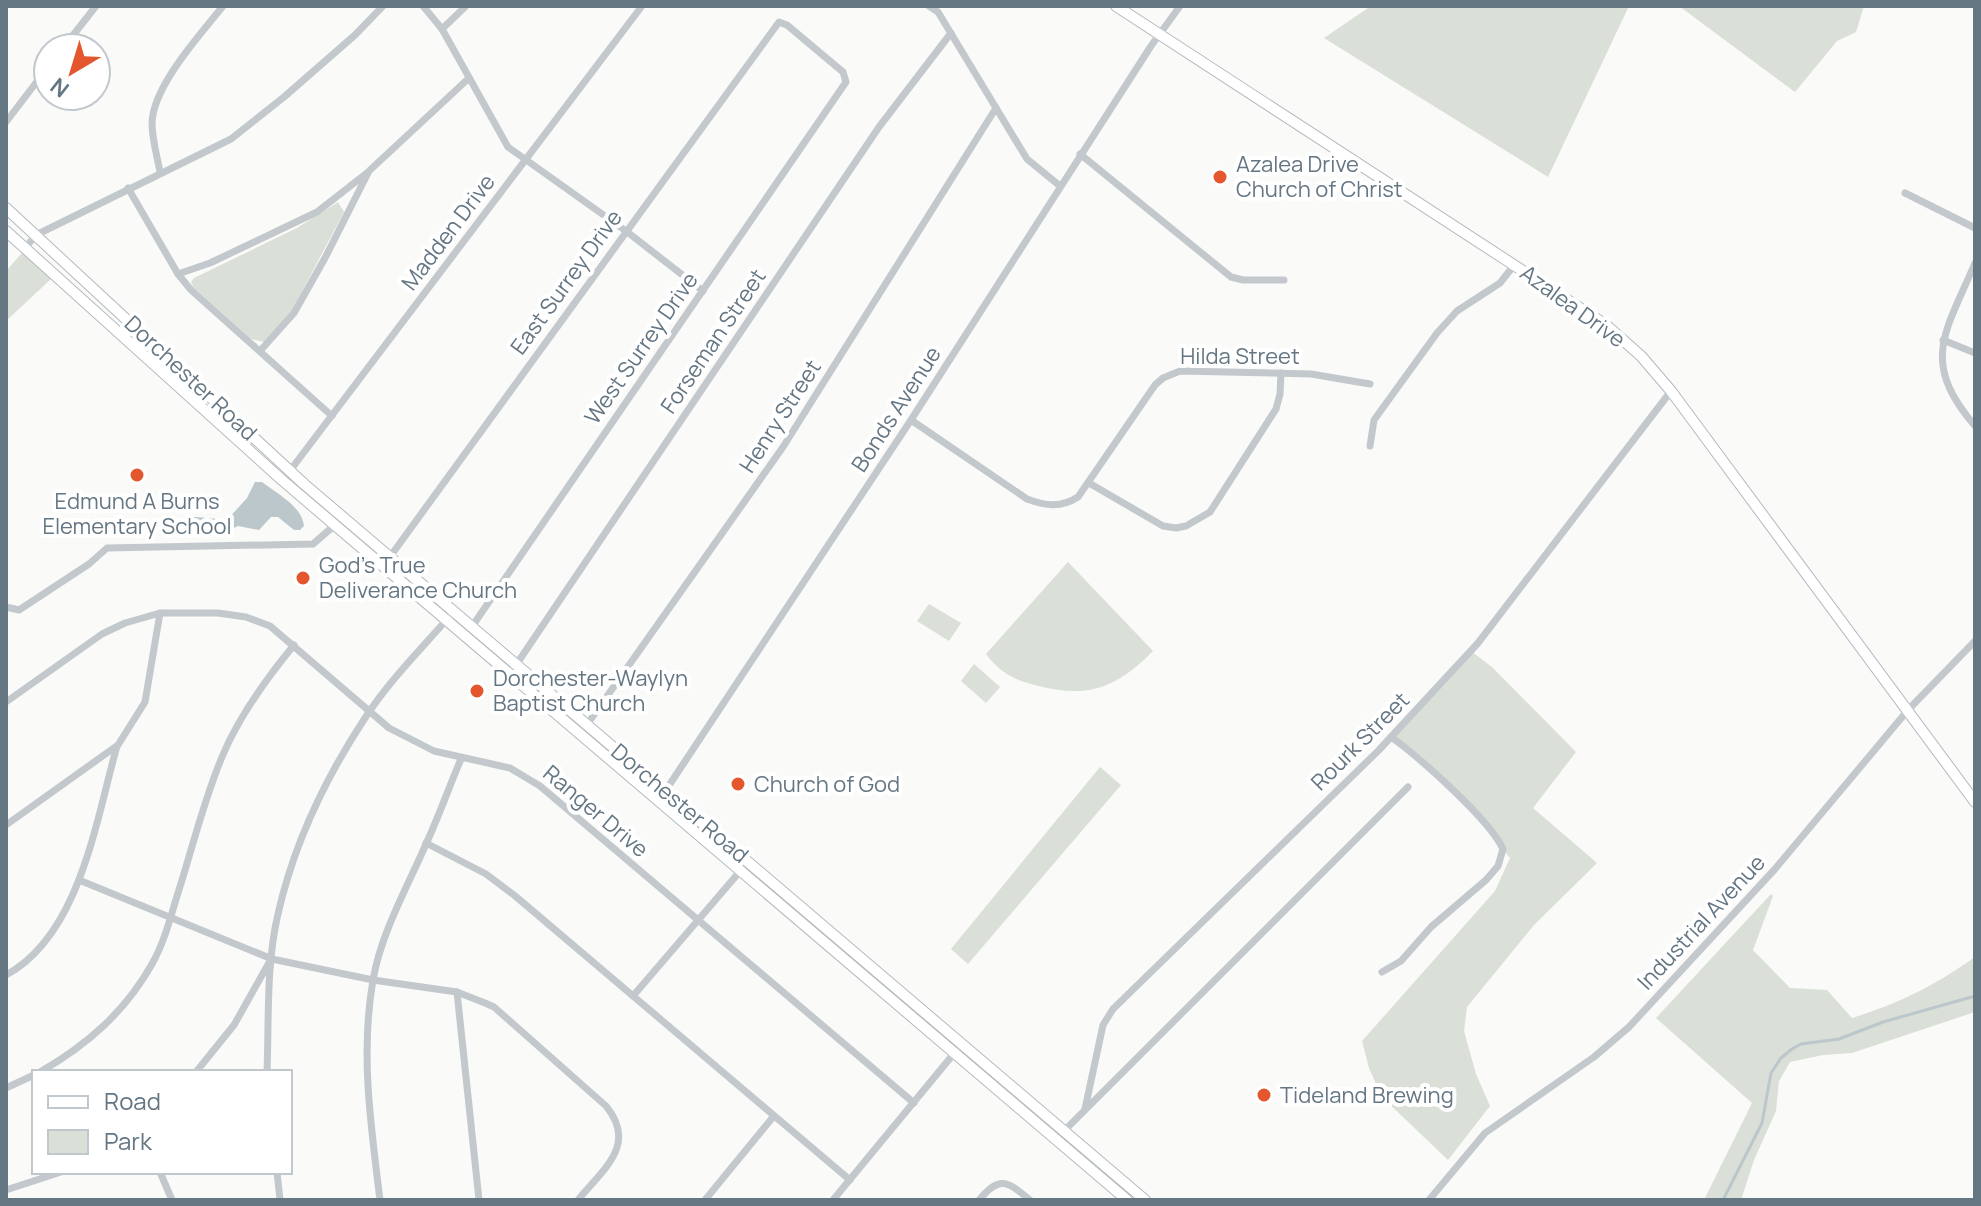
<svg xmlns="http://www.w3.org/2000/svg" width="1981" height="1206" viewBox="0 0 1981 1206" font-family="Manrope,sans-serif">
<style>
.green{fill:#dadfd7}
.water{fill:#bbc7cb}
.lines{fill:none;stroke-linecap:round;stroke-linejoin:round}
.stream{stroke:#bbc7cb;stroke-width:3}
.secondary-casing{stroke:#b3babf;stroke-width:12}
.street{stroke:#c3c8cc;stroke-width:7}
.secondary{stroke:#fff;stroke-width:10}
.poi-dot{fill:#e4572e;stroke:#fff;stroke-width:3}
.labels{text-anchor:middle;dominant-baseline:central;stroke-width:8;stroke-linejoin:round;paint-order:stroke}
.poi-label{font-size:22px;fill:#657683;stroke:#fff;text-anchor:start}
.street-label{font-size:22px;fill:#657683;stroke:#fff}
</style>
<rect width="100%" height="100%" fill="#fafaf8"/>
<g class="green">
<polygon points="1371,6 1629,6 1548,177 1324,38"/>
<polygon points="1679,6 1864,6 1856,32 1837,41 1795,92"/>
<polygon points="338,202 344,212 291,312 264,342 251,339 194,288 191,282 194,278 297,228"/>
<polygon points="22,253 52,278 6,321 6,271"/>
<path d="M1068,562L1153,651C1118,687 1088,699 1039,686C1016,681 1000,673 986,654Z"/>
<polygon points="929,604 961,623 949,641 917,621"/>
<polygon points="1471,651 1493,668 1576,752 1533,808 1597,863 1534,925 1467,1007 1464,1031 1476,1074 1490,1106 1448,1160 1382,1097 1369,1068 1362,1041 1495,891 1510,858 1468,807 1391,737"/>
<polygon points="974,664 1000,687 986,703 961,681"/>
<polygon points="1100,767 1121,785 968,964 951,949"/>
<path d="M1771,894L1773,896L1753,950L1790,988L1827,990L1852,1018C1900,1003 1934,986 1975,957V1012L1852,1053L1823,1055L1790,1062L1779,1081L1776,1111L1754,1160L1741,1200H1704L1752,1103L1656,1018Z"/>
</g>
<path class="water" d="M255,482H262C276,493 302,506 304,526L300,530H294L278,517H271L259,530L238,526L230,530L205,532L189,529L186,516L227,520L247,498Z"/>
<g class="lines">
<polyline class="stream" points="1723,1200 1762,1123 1771,1073 1781,1058 1792,1049 1801,1044 1839,1039 1883,1022 1975,996"/>
<defs>
<g id="secondary">
<polyline points="1116,6 1606,325 1641,356 1671,391 1975,802"/>
<polyline points="6,208 304,484 1145,1200"/>
<polyline points="6,231 282,480 1127,1200"/>
</g>
</defs>
<use href="#secondary" class="secondary-casing"/>
<g class="street">
<polyline points="423,6 442,29 508,147 626,231 703,291"/>
<polyline points="929,6 938,12 1027,159 1060,186"/>
<polyline points="442,29 466,6"/>
<polyline points="63,48 96,6"/>
<polyline points="6,122 48,67"/>
<polyline points="1080,154 1231,277 1243,280 1284,280"/>
<path d="M160,172C157,156 152,139 152,123C153,86 200,35 223,6"/>
<polyline points="128,188 178,274 191,290 332,416"/>
<polyline points="1905,193 1975,228"/>
<polyline points="25,248 36,235 231,139 284,97 355,35 383,6"/>
<path d="M1975,263C1946,332 1919,361 1975,426"/>
<polyline points="178,274 210,263 317,212 367,173"/>
<polyline points="1943,340 1975,353"/>
<polyline points="260,351 294,313 325,258 369,171 469,78"/>
<path d="M911,420L1027,499C1046,506 1061,508 1078,497L1155,385L1163,378L1180,371L1311,374L1370,384"/>
<polyline points="1370,446 1374,420 1437,333 1457,311 1500,283 1515,264"/>
<polyline points="289,472 642,6"/>
<polyline points="1089,483 1163,526 1176,528 1186,526 1210,512 1276,409 1280,394 1281,373"/>
<polyline points="384,565 779,22 787,25 843,72 846,82 471,628"/>
<polyline points="6,607 19,610 89,564 107,548 313,544 336,524"/>
<polyline points="514,668 879,127 951,33"/>
<polyline points="6,702 102,634 125,623 160,613 218,613 246,617 270,626 389,728 434,751 510,768 540,786 914,1103"/>
<polyline points="586,726 783,447 996,108"/>
<polyline points="664,793 911,420 1151,46 1180,6"/>
<polyline points="6,825 118,745 145,702 160,613"/>
<polyline points="426,843 486,874 514,895 850,1180"/>
<path d="M79,880L272,959L373,980L457,992L485,1003L494,1007L606,1106C638,1145 603,1169 578,1200"/>
<path d="M1382,972L1401,961L1431,927L1486,880L1498,866L1503,849C1490,820 1419,757 1391,737"/>
<path d="M6,975C80,935 96,820 117,746"/>
<polyline points="457,992 479,1200"/>
<polyline points="633,996 742,869"/>
<path d="M40,1072C87,1045 125,1012 152,964C164,943 170,919 177,896C192,850 203,802 222,757C239,716 266,679 294,645"/>
<polyline points="196,1072 234,1025 270,961"/>
<path d="M267,1072C269,1020 266,965 278,914C294,843 327,775 367,715C390,680 422,648 449,617"/>
<polyline points="6,1088 34,1075"/>
<polyline points="1085,1109 1103,1025 1113,1009 1378,751 1478,643 1671,391"/>
<polyline points="1063,1132 1408,787"/>
<polyline points="160,1172 172,1200"/>
<polyline points="277,1172 280,1200"/>
<polyline points="6,1190 61,1172"/>
<path d="M380,1200C371,1126 360,1054 373,980C381,933 407,888 426,844C439,816 449,787 461,759"/>
<polyline points="705,1200 773,1117"/>
<polyline points="833,1200 956,1051"/>
<path d="M979,1200C1000,1175 1007,1181 1030,1200"/>
<polyline points="1429,1200 1485,1133 1594,1057 1629,1027 1775,869 1908,710 1975,641"/>
</g>
<use href="#secondary" class="secondary"/>
</g>
<g class="poi-dot">
<circle cx="1220" cy="177" r="8"/>
<circle cx="137" cy="475" r="8"/>
<circle cx="303" cy="578" r="8"/>
<circle cx="477" cy="691" r="8"/>
<circle cx="738" cy="784" r="8"/>
<circle cx="1264" cy="1095" r="8"/>
</g>
<g class="labels">
<g class="poi-label">
<text x="1236" y="164">Azalea Drive<tspan x="1236" dy="25">Church of Christ</tspan></text>
<text x="137" y="501" text-anchor="middle">Edmund A Burns<tspan x="137" dy="25">Elementary School</tspan></text>
<text x="319" y="565">God's True<tspan x="319" dy="25">Deliverance Church</tspan></text>
<text x="493" y="678">Dorchester-Waylyn<tspan x="493" dy="25">Baptist Church</tspan></text>
<text x="754" y="784">Church of God</text>
<text x="1280" y="1095">Tideland Brewing</text>
</g>
<g class="street-label">
<text transform="translate(448 232) rotate(-53)">Madden Drive</text>
<text transform="translate(566 282) rotate(-54)">East Surrey Drive</text>
<text transform="translate(1573 306) rotate(36)">Azalea Drive</text>
<text transform="translate(713 341) rotate(-56)">Forseman Street</text>
<text transform="translate(641 348) rotate(-55)">West Surrey Drive</text>
<text x="1240" y="356">Hilda Street</text>
<text transform="translate(191 378) rotate(43)">Dorchester Road</text>
<text transform="translate(896 409) rotate(-57)">Bonds Avenue</text>
<text transform="translate(780 416) rotate(-57)">Henry Street</text>
<text transform="translate(1360 741) rotate(-45)">Rourk Street</text>
<text transform="translate(680 803) rotate(40)">Dorchester Road</text>
<text transform="translate(596 811) rotate(40)">Ranger Drive</text>
<text transform="translate(1701 922) rotate(-47)">Industrial Avenue</text>
</g>
</g>
<rect width="1981" height="1206" fill="none" stroke="#657683" stroke-width="16"/>
<rect x="32" y="1070" width="260" height="104" fill="#ffffff" stroke="#c1c8cd" stroke-width="2"/>
<rect x="48" y="1096" width="40" height="12" fill="#ffffff" stroke="#c1c8cd" stroke-width="2"/>
<text x="104" y="1110" font-size="24" fill="#657683">Road</text>
<rect x="48" y="1130" width="40" height="24" fill="#dadfd7" stroke="#c1c8cd" stroke-width="2"/>
<text x="104" y="1150" font-size="24" fill="#657683">Park</text>
<g transform="translate(72 72) rotate(218)"><circle r="38" fill="#ffffff" stroke="#c1c8cd" stroke-width="2"/>
<path d="M0-6L14 30L0 20L-14 30Z" fill="#e4572e"/>
<text y="-12" font-size="22" font-weight="bold" text-anchor="middle" fill="#657683">N</text>
</g>
</svg>
